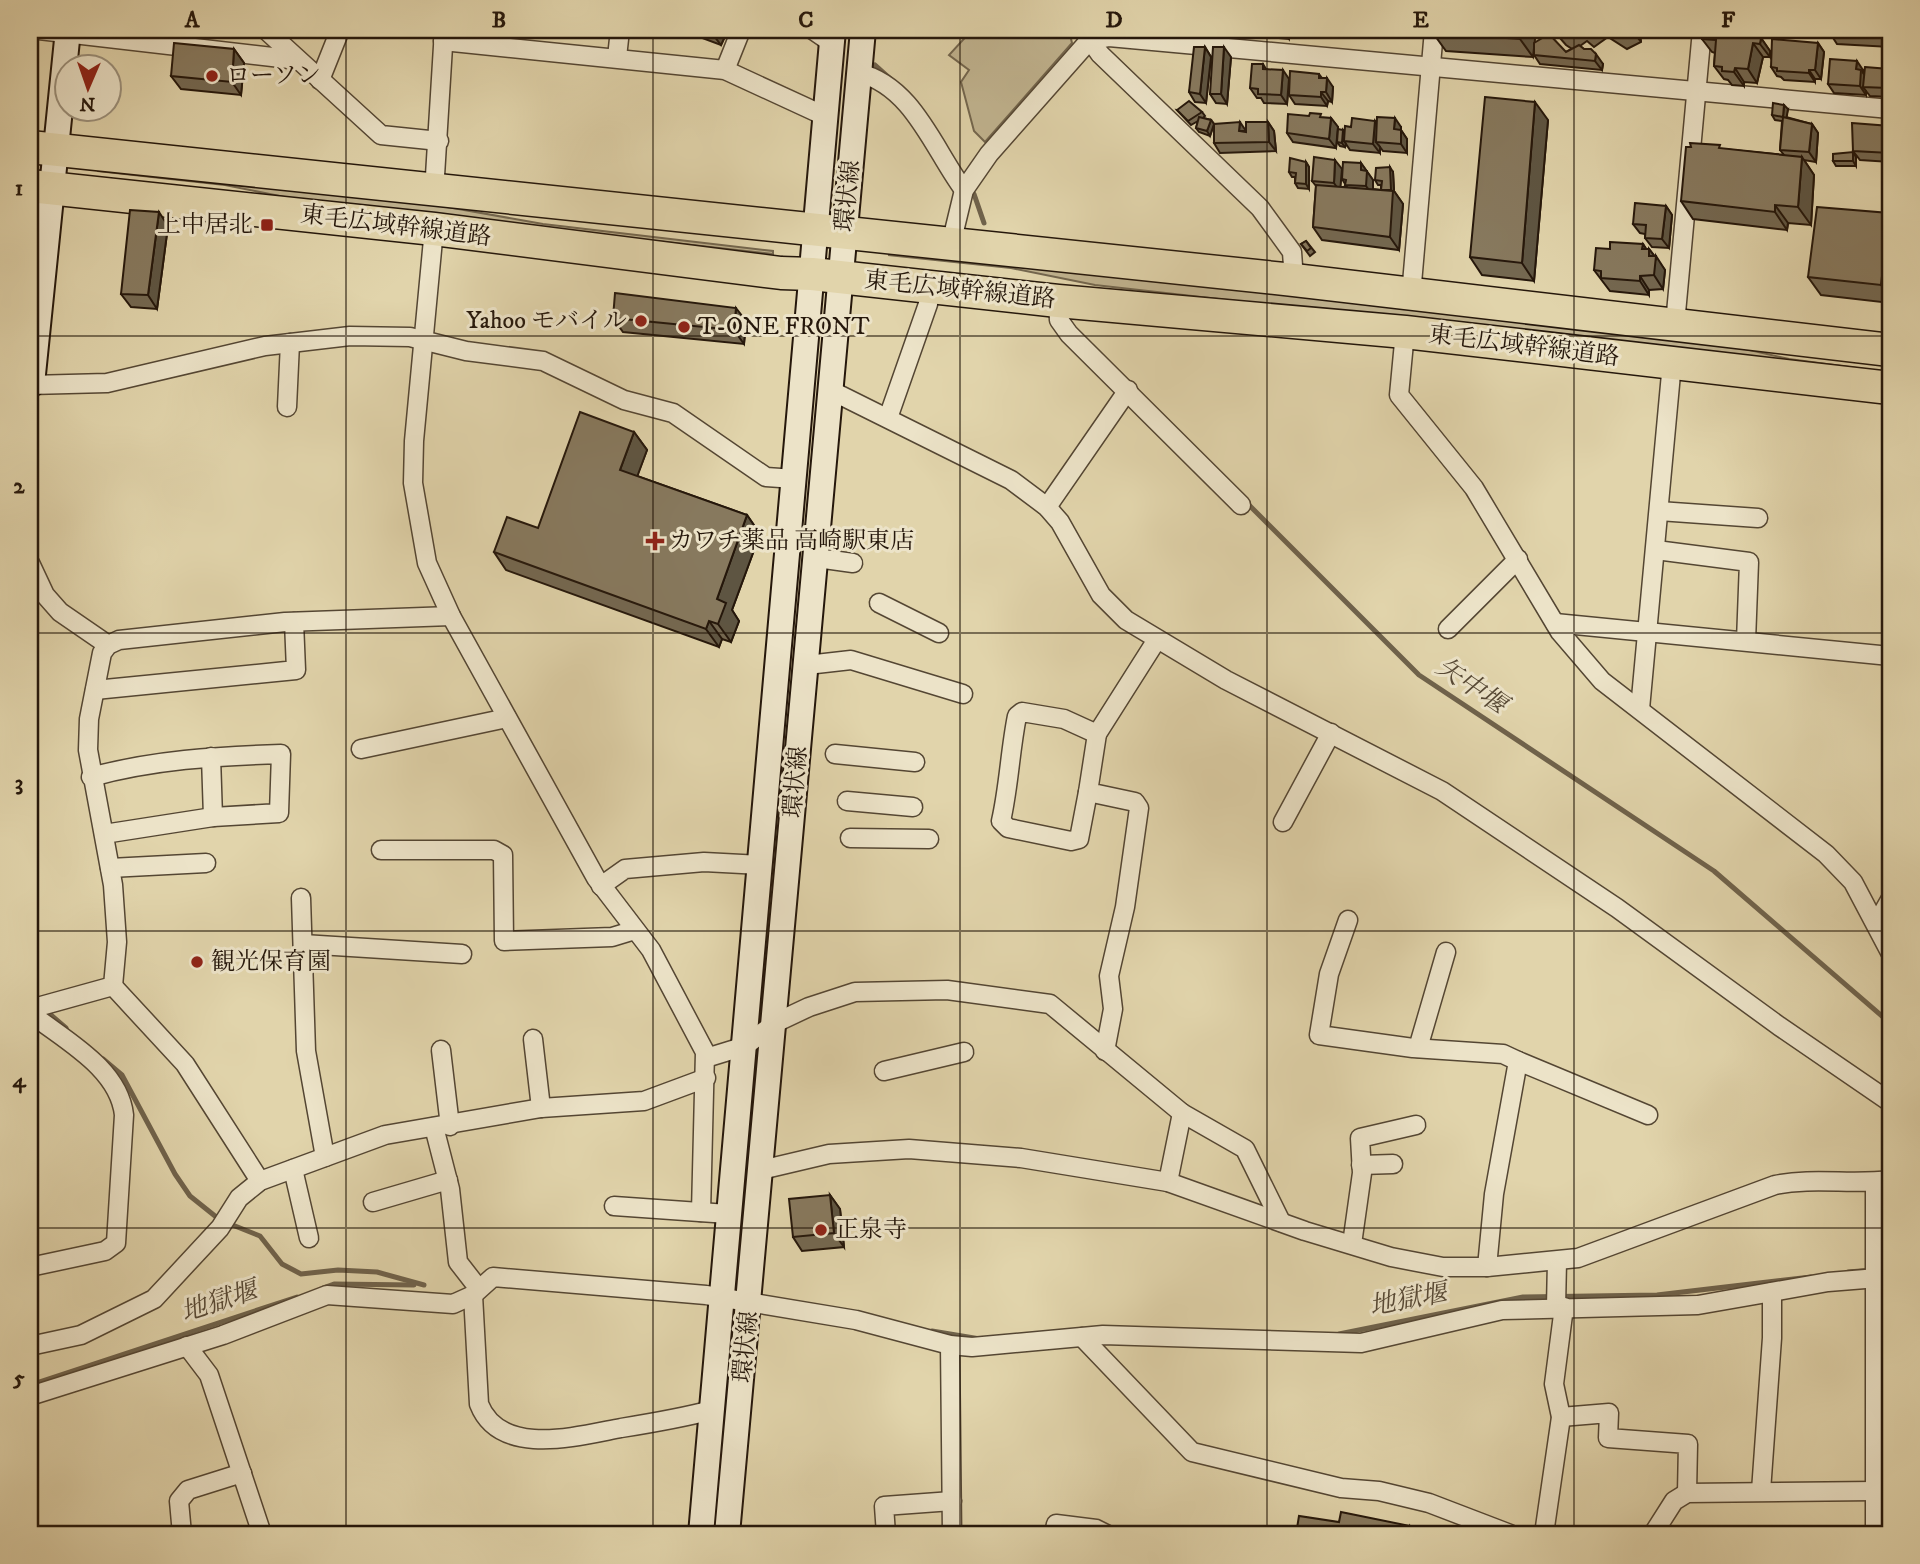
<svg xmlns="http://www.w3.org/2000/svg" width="1920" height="1564" viewBox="0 0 1920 1564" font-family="'IM FELL DW Pica','Noto Serif JP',serif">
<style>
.green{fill:#c1b490;stroke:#73664e;stroke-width:2}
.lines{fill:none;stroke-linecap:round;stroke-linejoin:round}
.stream{stroke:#6f624b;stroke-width:5}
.street-casing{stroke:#544633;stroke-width:21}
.secondary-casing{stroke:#25170b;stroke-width:28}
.highway-casing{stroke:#25170b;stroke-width:35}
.street{stroke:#ece3c8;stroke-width:18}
.secondary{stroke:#ece3c8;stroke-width:24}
.highway{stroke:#e1d4ab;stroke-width:32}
.wall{fill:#746851;stroke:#25170b;stroke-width:2}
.shaded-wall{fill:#5e5542;stroke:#25170b;stroke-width:2}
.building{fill:#87795e;stroke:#25170b;stroke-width:2}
.grid{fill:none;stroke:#25170b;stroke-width:2;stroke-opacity:0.55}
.poi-dot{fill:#8f2418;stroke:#ece3c8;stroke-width:2.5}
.labels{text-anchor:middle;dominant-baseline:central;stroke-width:6;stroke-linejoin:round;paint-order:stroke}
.poi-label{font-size:24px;fill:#25170b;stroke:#ece3c8;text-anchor:start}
.street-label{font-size:24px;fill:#25170b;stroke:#ece3c8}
.water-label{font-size:26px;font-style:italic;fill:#574935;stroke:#ece3c8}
.neatline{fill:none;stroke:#25170b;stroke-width:2.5}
.grid-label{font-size:23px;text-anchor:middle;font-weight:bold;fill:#25170b}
</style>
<rect width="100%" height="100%" fill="#e1d4ab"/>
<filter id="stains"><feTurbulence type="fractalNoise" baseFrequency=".00286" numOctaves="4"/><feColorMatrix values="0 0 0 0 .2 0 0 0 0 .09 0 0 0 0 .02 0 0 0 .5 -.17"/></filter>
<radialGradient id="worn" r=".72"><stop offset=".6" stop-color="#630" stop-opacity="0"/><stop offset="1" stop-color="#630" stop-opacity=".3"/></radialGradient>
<g class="green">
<polygon points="972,30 1069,30 1072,43 985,142 974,131 961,82 969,70 949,55"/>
<polygon points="97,166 436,205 543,224 773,251 773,254 314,203 225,185 98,171"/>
<polygon points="890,248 1710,341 1789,359 1871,370 1872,373 1095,285 1011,268 889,255"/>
</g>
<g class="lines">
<g class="stream">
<polyline points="875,65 894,82"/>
<polyline points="974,194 984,223"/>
<polyline points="1245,501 1419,675 1714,871 1890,1023"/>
<polyline points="30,994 37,1003"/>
<polyline points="44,1009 66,1028"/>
<polyline points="103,1059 122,1075 175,1174 190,1196 220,1220 260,1236 282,1264 301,1274 338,1270 377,1272 424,1285"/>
<polyline points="1848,1272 1873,1270"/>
<polyline points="323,1288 334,1284 414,1285"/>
<polyline points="932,1331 980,1339"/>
<polyline points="1339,1334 1523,1297 1657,1295 1811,1277"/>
<polyline points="30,1385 297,1297"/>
</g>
<defs>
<g id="street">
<polyline points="39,30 298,60"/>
<polyline points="266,30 381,135 439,141"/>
<polyline points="813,30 832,43"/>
<polyline points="1083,30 1100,54 1260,208 1292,252 1294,280"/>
<polyline points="443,41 725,70 827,117"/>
<polyline points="1089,41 1109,37 1890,109"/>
<polyline points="617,57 620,30"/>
<polyline points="725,70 741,30"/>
<path d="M859,73C913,86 934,150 964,190"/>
<polyline points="320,80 340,30"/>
<polyline points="434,192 444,30"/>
<polyline points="434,229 414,441 413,483 427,563 451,616 596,878 651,950 705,1052 701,1212"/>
<polyline points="951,244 964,190 989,154 1095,34"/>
<polyline points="1411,295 1434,30"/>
<polyline points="1058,301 1059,320 1069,334 1241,505"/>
<polyline points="1675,324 1702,30"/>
<polyline points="1405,332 1399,395 1474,488 1560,632 1602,681 1826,854 1853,882 1890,952"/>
<polyline points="30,385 107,383 265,346 350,336 410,337 466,351 543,361 624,400 673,413 766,477 795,479"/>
<polyline points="828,389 1011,480 1047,507 1060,522 1101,595 1126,620 1226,680 1442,791 1617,908 1779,1026 1890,1102"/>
<polyline points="287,407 290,343"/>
<polyline points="888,418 928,304 930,287"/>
<polyline points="1047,507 1128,390"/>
<polyline points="1659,511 1758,518"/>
<polyline points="1656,550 1749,562 1746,641"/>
<polyline points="817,558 853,563"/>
<polyline points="30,563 45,595 60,612 108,645"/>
<polyline points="879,603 939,633"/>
<polyline points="1555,623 1890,656"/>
<polyline points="1448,629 1518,559"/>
<polyline points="807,665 851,660 963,694"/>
<polyline points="95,690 296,670 294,622"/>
<polyline points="1640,709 1672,363"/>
<polyline points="361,749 507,718"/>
<polyline points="835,754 915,762"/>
<polyline points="211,757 213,817"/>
<path d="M91,777C153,760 216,756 281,754L279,813L213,817L104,834"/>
<path d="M1088,792L1079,839L1071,841L1008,828L1001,821C1009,786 1010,751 1017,716L1022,712L1064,719L1097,734"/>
<polyline points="847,801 913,807"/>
<polyline points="1283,822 1331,733"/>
<polyline points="850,838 929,839"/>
<polyline points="381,850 494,850 503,855 504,941 612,937 635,930"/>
<polyline points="110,868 206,863"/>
<polyline points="601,886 625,869 704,862 761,865"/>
<polyline points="301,898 306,1051 325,1157"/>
<polyline points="1348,920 1329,974 1319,1035 1413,1048 1503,1054 1518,1061 1494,1194 1487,1267"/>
<polyline points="1877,923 1890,900"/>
<polyline points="303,944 462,954"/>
<polyline points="113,986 185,1064 260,1181"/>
<polyline points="30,1009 113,986 117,942 113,885 88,750 89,719 102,653 108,645 119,640 285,622 451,616"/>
<path d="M30,1013C64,1040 119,1068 124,1115L116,1243L105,1251L30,1267"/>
<polyline points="533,1039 541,1108"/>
<polyline points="1418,1048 1446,952"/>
<polyline points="441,1050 450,1126"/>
<polyline points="1105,1051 1113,1009 1109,976 1125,907 1139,808 1135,802 1088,792 1097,734 1156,641"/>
<polyline points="706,1058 745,1046 775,1023 809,1007 855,992 947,990 1050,1004 1182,1113 1245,1149 1281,1222"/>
<polyline points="1518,1061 1648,1115"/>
<polyline points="884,1071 964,1052"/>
<polyline points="434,1127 450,1189 458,1262 479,1289"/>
<polyline points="1361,1165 1393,1164"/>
<polyline points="293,1169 309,1238"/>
<path d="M761,1170L829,1154L909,1149L1021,1158L1168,1182L1305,1231L1391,1257L1443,1267H1487L1578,1258L1775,1185C1813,1177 1852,1185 1890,1180"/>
<polyline points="1168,1182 1182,1113"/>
<polyline points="373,1202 448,1180"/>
<polyline points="614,1206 728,1214"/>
<polyline points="1352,1244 1362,1173 1360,1138 1416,1125"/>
<path d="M473,1295L479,1404C500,1458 578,1436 621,1428C652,1423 682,1418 712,1410"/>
<polyline points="1556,1307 1557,1261"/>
<polyline points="1082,1337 1192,1452 1341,1488 1379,1491 1429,1503 1510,1534"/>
<polyline points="950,1345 952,1534"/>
<polyline points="30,1346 81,1335 154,1299 220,1228 239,1198 260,1181 385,1135 541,1108 644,1101 706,1078"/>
<polyline points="187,1346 209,1375 262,1534"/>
<polyline points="30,1396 223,1335 327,1295 453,1304 473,1295 493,1277 706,1295 856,1320 950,1345 972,1347 1103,1335 1361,1343 1502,1310 1698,1305 1828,1282 1890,1277"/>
<polyline points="1561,1417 1609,1413 1608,1438 1688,1444 1687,1493"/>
<polyline points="1761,1491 1772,1338 1772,1292"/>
<polyline points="182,1534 179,1501 188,1490 242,1473"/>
<polyline points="886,1534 884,1506 952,1501"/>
<polyline points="1054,1534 1056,1524 1096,1529 1106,1534"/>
<polyline points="1544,1534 1561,1417 1554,1384 1564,1307"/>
<polyline points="1653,1534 1674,1501 1687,1493 1875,1491"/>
<polyline points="1875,1534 1875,1182"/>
</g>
<g id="secondary">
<polyline points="32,384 68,30"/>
<polyline points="701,1534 833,30"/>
<polyline points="727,1534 863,30"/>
</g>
<g id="highway">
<polyline points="30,147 1294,280 1890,350"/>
<polyline points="30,186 434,229 781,273 812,274 1058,301 1405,332 1890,388"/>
</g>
</defs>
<use href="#street" class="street-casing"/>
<use href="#secondary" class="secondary-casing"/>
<use href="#highway" class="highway-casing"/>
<use href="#street" class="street"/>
<use href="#secondary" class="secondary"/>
<use href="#highway" class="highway"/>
</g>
<g class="wall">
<polygon points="681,30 728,30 721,45"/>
<polygon points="1192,30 1290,30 1289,39"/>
<polygon points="1433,30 1536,30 1534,43 1566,52 1572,49 1566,45 1553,30 1639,30 1641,42 1627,49 1608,37 1594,47 1587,41 1580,46 1603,64 1602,70 1540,64 1534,55 1534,46 1533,57 1446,51 1433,33"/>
<polygon points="1703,30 1724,30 1727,34 1761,38 1770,51 1770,57 1763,57 1757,83 1744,82 1744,86 1732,85 1728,80 1724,79 1714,66 1715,53 1712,52 1702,39"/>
<polygon points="1828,30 1890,30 1890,47 1837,44"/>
<polygon points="1818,43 1824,52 1821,79 1815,79 1815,82 1784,80 1781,77 1777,76 1771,67"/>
<polygon points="1205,47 1211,57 1206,103 1195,102 1189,92"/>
<polygon points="234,49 244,63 241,95 181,89 171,76"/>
<polygon points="1231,57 1227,104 1216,103 1210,94"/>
<polygon points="1263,64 1266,69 1289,79 1287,104 1264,103 1261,98 1257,98 1250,88"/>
<polygon points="1863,70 1864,74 1890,70 1890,97 1870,96 1866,91 1866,95 1834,93 1828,84"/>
<polygon points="1319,74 1322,78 1333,87 1332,102 1328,101 1327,106 1295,104 1289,95"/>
<polygon points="1788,109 1786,117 1812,124 1818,133 1816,162 1804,160 1814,175 1811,225 1788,223 1787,230 1693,219 1681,201 1723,149 1784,155 1780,150 1782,121 1775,120 1772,115"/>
<polygon points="1177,110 1202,112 1205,116 1203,118 1211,120 1214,124 1210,136 1199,132 1196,128 1198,121 1191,125"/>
<polygon points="1323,118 1331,118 1338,127 1336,148 1293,142 1287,133"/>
<polygon points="1548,120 1534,281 1482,275 1470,257"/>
<polygon points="1375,121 1377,124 1401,127 1401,130 1407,139 1407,153 1383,151 1380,147 1380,153 1350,150 1346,144 1345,147 1340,146 1337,142 1343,130 1345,132 1351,127"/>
<polygon points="1268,122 1274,131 1276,151 1220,153 1214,143"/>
<polygon points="1890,126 1890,162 1860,160 1853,151"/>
<polygon points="1856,157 1856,166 1836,166 1833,161"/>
<polygon points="1306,162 1309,167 1309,189 1298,188 1295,183 1295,177 1292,177 1289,172"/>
<polygon points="1361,163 1373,180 1373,189 1381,190 1381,185 1378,185 1375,180 1393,172 1394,191 1403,204 1399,250 1322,240 1313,227 1316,186 1312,181 1342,169 1340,187 1347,187 1342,179"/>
<polygon points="1666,206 1672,215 1669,248 1652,247 1645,238 1645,234 1640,233 1633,224"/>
<polygon points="1890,214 1890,303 1821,295 1808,277"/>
<polygon points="168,226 157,309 131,307 121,294"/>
<polygon points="1306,241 1315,252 1310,256 1301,244"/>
<polygon points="1643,244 1646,249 1649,249 1665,270 1663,289 1649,290 1649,295 1610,291 1594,270 1610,249"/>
<polygon points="613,318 746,321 744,344 623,332"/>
<polygon points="634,432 647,450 637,476 747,515 760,534 732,610 739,621 731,642 722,639 719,647 506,570 494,552 538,528"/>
<polygon points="830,1195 840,1209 844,1247 802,1251 793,1237"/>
</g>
<g class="shaded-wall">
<polygon points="712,30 728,30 721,45 711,32"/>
<polygon points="1283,30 1290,30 1289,39"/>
<polygon points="1521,30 1536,30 1533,57 1520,39"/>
<polygon points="1632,30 1639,30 1641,42"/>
<polygon points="1717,30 1724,30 1727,34 1717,32"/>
<polygon points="1886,30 1890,30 1890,41 1885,34"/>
<polygon points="1761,38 1770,51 1770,57 1760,44"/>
<polygon points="1753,43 1763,57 1757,83 1748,69"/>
<polygon points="1818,43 1824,52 1821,79 1815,70"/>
<polygon points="1205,47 1211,57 1206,103 1200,94"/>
<polygon points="1224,47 1231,57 1227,104 1221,94"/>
<polygon points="234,49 244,63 241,95 232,82"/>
<polygon points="1596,54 1603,64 1602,70 1595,61"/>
<polygon points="1857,61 1863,70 1863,73 1868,79 1863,87 1866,91 1866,95 1860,86 1856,69"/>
<polygon points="1735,68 1744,82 1744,86 1734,72"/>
<polygon points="1889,69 1890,70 1890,91 1888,88"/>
<polygon points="1283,70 1289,79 1287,104 1281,95"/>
<polygon points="1809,70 1815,79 1815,82 1809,73"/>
<polygon points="1327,78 1333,87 1332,102 1326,92"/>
<polygon points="1321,92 1328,101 1327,106 1321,97"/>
<polygon points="1535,102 1548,120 1534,281 1522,263"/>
<polygon points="1784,105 1788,109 1786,121 1783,117"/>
<polygon points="1331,118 1338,127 1336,148 1329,139"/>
<polygon points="1395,118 1401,127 1400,139 1394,129"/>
<polygon points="1211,120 1214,124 1210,136 1207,131"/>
<polygon points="1375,121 1381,130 1376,142 1380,147 1380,153 1373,144"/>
<polygon points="1240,122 1246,131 1239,131"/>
<polygon points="1268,122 1274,131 1276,151 1269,142"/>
<polygon points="1812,124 1818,133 1816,162 1809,152"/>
<polygon points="1343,130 1346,134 1344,141 1346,144 1345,147 1342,143"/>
<polygon points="1401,130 1407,139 1407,153 1401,144"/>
<polygon points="1853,152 1856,157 1856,166 1853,161"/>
<polygon points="1802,157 1814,175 1811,225 1798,207"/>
<polygon points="1335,160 1342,169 1340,192 1334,183"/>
<polygon points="1306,162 1309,167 1309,189 1306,184"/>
<polygon points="1361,163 1373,180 1373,195 1366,186 1361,170"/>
<polygon points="1390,167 1393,172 1394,191 1403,204 1399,250 1390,237"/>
<polygon points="1775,205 1788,223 1787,230 1775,212"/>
<polygon points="1666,206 1672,215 1669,248 1662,239"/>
<polygon points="159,212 168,226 157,309 148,295"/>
<polygon points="1889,213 1890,214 1890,298 1881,285"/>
<polygon points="1643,244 1649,253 1649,249 1656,258 1656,256 1665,270 1663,289 1654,275 1642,249"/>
<polygon points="1640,276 1649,290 1649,295 1640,281"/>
<polygon points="736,308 746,321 744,344 734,330"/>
<polygon points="634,432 647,450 633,488 620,470"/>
<polygon points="747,515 760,534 732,610 739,621 731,642 718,624 717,599"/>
<polygon points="709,621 722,639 719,647 706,629"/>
<polygon points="830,1195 840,1209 844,1247 834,1233"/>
<polygon points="1410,1526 1416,1534 1409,1534"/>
</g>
<g class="building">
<polygon points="1433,30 1521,30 1520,39 1433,33"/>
<polygon points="1703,30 1717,30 1717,32 1761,38 1760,44 1753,43 1748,69 1735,68 1734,72 1722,71 1722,67 1714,66 1716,40 1702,39"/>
<polygon points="1828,30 1886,30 1885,34"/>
<polygon points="1549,34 1566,52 1579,45 1584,49 1591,49 1596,54 1595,61 1534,55 1534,43"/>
<polygon points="1772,39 1818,43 1815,70 1809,70 1809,73 1777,71 1777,68 1771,67"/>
<polygon points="174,43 234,49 232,82 171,76"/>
<polygon points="1194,47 1205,47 1200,94 1189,92"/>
<polygon points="1213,47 1224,47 1221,94 1210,94"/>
<polygon points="1830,59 1857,61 1856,69 1861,70 1860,86 1828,84"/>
<polygon points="1252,64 1263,64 1263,69 1283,70 1281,95 1258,94 1258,89 1250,88"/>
<polygon points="1865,67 1889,69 1888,88 1863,87"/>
<polygon points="1290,71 1319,74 1319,78 1327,78 1326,92 1321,92 1321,97 1289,95"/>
<polygon points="1485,97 1535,102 1522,263 1470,257"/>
<polygon points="1189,101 1202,112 1188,121 1177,110"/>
<polygon points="1773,103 1784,105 1783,117 1772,115"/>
<polygon points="1310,113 1321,114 1320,117 1331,118 1329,139 1287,133 1288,114 1309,116"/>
<polygon points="1199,117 1211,120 1207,131 1196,128"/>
<polygon points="1377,117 1395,118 1394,129 1401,130 1401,144 1376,142"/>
<polygon points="1783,117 1812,124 1809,152 1780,150"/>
<polygon points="1352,118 1375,121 1373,144 1344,141 1345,126 1351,127"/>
<polygon points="1240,122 1239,131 1246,132 1246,122 1268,122 1269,142 1214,143 1214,124"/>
<polygon points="1852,123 1890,126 1890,153 1853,151"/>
<polygon points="1338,129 1343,130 1342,143 1337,142"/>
<polygon points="1690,143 1720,145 1719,148 1802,157 1798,207 1775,205 1775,212 1681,201 1686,147 1691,147"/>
<polygon points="1853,152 1853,161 1833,161 1833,154"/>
<polygon points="1314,157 1335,160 1334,183 1312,181"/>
<polygon points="1290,158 1306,162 1306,184 1295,183 1296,173 1289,172"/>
<polygon points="1343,162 1361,163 1361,170 1367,171 1366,186 1345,185 1346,180 1342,179"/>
<polygon points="1390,167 1391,190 1381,190 1382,181 1375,180 1376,168"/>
<polygon points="1316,185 1393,191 1390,237 1313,227"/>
<polygon points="1635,203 1666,206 1662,239 1645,238 1646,225 1633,224"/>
<polygon points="1817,207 1889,213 1881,285 1808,277"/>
<polygon points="130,210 159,212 148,295 121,294"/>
<polygon points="1306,241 1311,248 1307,251 1301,244"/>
<polygon points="1610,242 1643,244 1642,249 1649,249 1649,256 1656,256 1654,275 1640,276 1640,281 1601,278 1601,271 1594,270 1596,248 1610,249"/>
<polygon points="615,293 736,308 734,330 613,318"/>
<polygon points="580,412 634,432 620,470 747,515 717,599 726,603 718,624 709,621 706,629 494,552 507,517 538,528"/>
<polygon points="830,1195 834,1233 793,1237 789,1199"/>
<polygon points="1341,1512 1410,1526 1409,1534 1411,1534 1296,1534 1299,1516 1339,1522"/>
</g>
<path class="grid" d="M346,30V1534M653,30V1534M960,30V1534M1267,30V1534M1574,30V1534M30,336H1890M30,633H1890M30,931H1890M30,1228H1890"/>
<g class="poi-dot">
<circle cx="212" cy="76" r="7"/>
<rect x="260" y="218" width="14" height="14" rx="3.5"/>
<circle cx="641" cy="321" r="7"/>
<circle cx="684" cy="327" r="7"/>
<path d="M651.5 530.5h7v7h7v7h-7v7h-7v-7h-7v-7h7z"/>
<circle cx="197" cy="962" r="7"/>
<circle cx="821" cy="1230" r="7"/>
</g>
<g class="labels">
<g class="poi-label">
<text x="226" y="76">ローソン</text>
<text x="253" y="225" text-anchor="end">上中居北</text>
<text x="627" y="321" text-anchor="end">Yahoo モバイル</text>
<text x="698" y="327">T-ONE FRONT</text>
<text x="669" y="541">カワチ薬品 高崎駅東店</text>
<text x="211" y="962">観光保育園</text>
<text x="835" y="1230">正泉寺</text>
</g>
<g class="street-label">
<text transform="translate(848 196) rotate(-84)">環状線</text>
<text transform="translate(396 226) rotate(7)">東毛広域幹線道路</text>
<text transform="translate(960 290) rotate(6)">東毛広域幹線道路</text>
<text transform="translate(1524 346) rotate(7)">東毛広域幹線道路</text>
<text transform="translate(796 782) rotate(-85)">環状線</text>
<text transform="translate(746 1347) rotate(-84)">環状線</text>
</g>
<g class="water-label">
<text transform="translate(1471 686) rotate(34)">矢中堰</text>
<text transform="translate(1408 1300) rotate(-11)">地獄堰</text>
<text transform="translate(219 1302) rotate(-18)">地獄堰</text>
</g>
</g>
<rect width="1920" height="1564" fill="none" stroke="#e1d4ab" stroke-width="77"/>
<g transform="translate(88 88) rotate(182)"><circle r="33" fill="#ece3c8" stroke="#9c917c" stroke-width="2"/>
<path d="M0-5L12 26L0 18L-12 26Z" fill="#8f2418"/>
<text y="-10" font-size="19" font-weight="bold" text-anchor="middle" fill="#25170b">N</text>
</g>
<rect x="38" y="38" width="1844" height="1488" class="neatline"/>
<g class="grid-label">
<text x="192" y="27">A</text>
<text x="499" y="27">B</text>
<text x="806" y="27">C</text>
<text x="1114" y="27">D</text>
<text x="1421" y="27">E</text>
<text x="1728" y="27">F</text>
<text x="19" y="195">1</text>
<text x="19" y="493">2</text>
<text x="19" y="790">3</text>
<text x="19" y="1087">4</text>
<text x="19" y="1385">5</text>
</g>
<rect width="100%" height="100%" filter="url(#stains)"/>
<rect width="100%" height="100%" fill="url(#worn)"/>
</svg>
